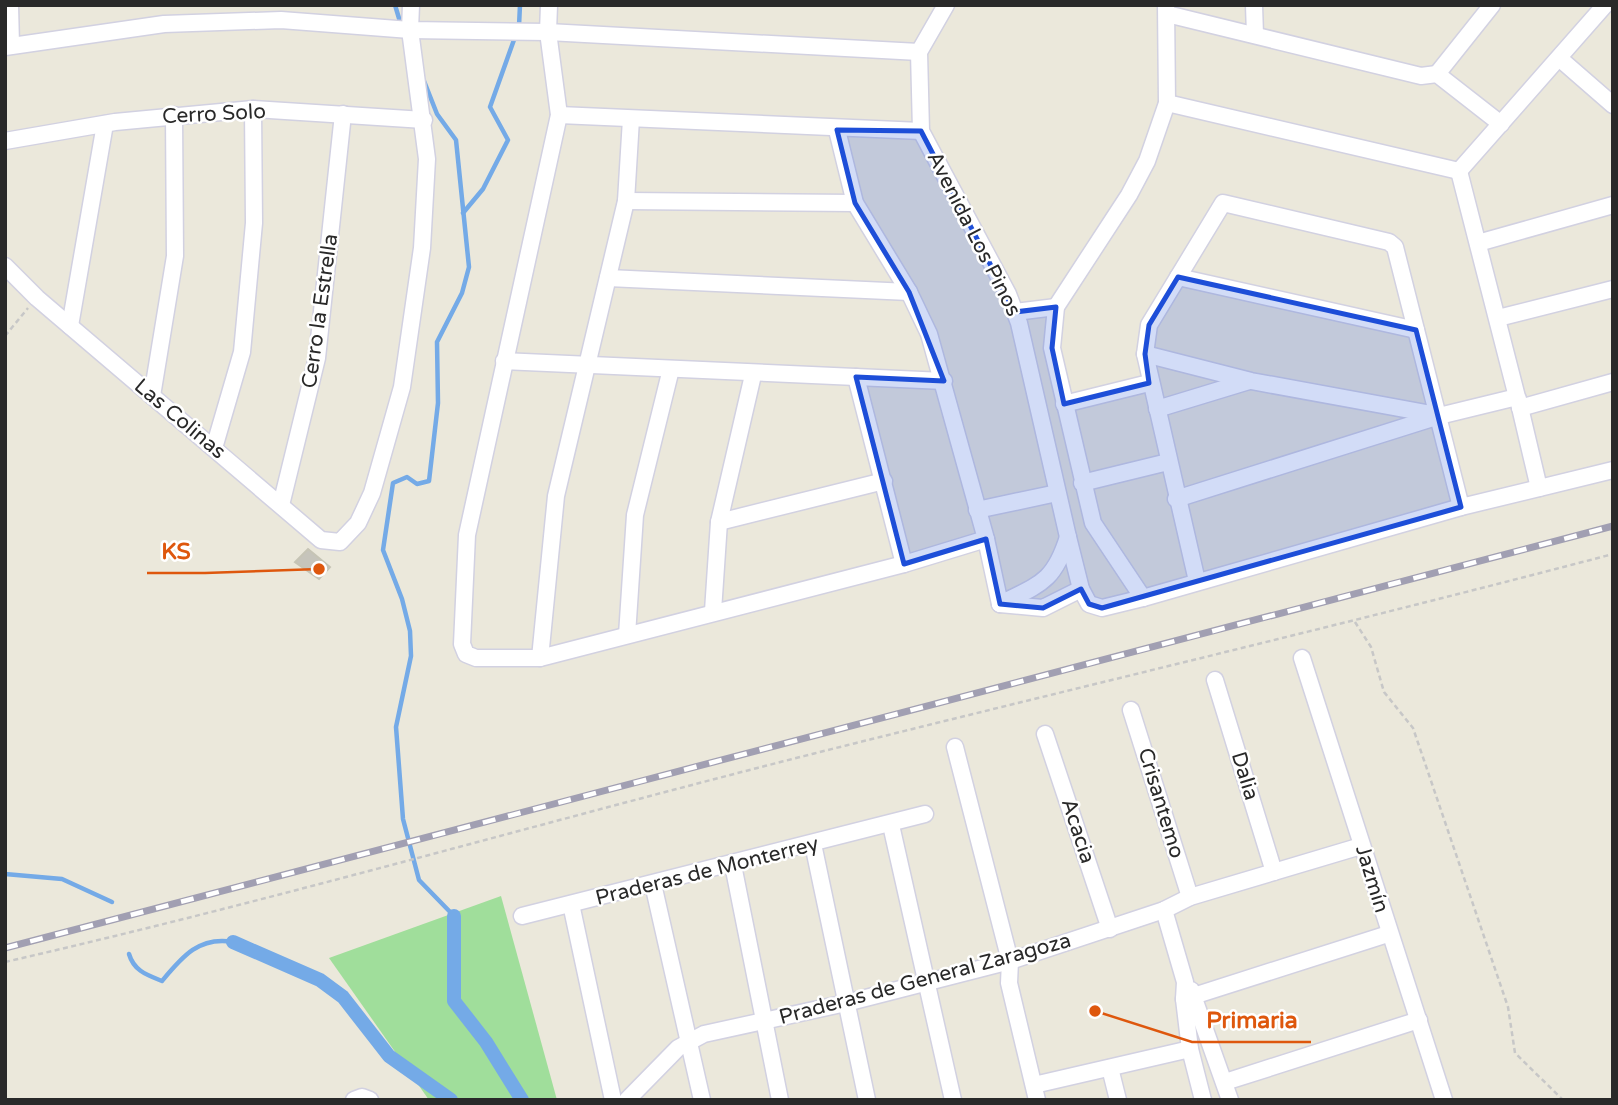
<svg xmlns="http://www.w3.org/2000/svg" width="1618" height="1105" viewBox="0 0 1618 1105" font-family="'Varela Round',sans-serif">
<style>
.green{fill:#a0de9b}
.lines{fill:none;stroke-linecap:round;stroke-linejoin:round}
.stream{stroke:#74aae7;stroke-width:4.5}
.canal{stroke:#74aae7;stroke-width:14}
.building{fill:#c6c4bb;stroke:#c6c4b5;stroke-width:2}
.street-casing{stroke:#d2d1e1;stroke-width:19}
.path{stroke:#c7c7c7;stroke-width:2.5;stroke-dasharray:5 3.5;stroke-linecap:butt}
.street{stroke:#fff;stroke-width:16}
.rail-casing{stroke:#a19fb2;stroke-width:7}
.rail{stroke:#fff;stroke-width:4.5;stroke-dasharray:13;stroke-linecap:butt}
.marked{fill:#1d4ed8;fill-opacity:0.2;stroke:#1d4ed8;stroke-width:5;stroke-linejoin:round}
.labels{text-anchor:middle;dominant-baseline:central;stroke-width:5;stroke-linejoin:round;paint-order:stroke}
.street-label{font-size:21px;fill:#292929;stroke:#fff}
.leader{fill:none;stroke:#de570d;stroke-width:2.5}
.callout-dot{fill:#de570d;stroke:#fff;stroke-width:2.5}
.callout-label{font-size:23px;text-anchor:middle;font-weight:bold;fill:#de570d;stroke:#fff;stroke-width:5;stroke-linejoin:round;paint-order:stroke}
</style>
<rect width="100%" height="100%" fill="#ebe8db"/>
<polygon class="green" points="501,896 557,1100 429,1100 329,958"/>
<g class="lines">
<g class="stream">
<polyline points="395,5 401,25"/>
<polyline points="519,26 520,5"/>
<polyline points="424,81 437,114 456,140 469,267 462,293 437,342 438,403 429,481 417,484 407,477 393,483 383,550 402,599 410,631 411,656 396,727 403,819 419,880 454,916"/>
<polyline points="463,213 483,189 508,140 490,107 515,37"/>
<polyline points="5,874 62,879 112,902"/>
<path d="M129,954C134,971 147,975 162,981C182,957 199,936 233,942"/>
</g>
<g class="canal">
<polyline points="454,916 454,1001 486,1042 522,1100"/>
<polyline points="233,942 320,980 343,997 389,1056 451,1100"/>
</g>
</g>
<polygon class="building" points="308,549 330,567 319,579 295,562"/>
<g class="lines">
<defs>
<g id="street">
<polyline points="10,5 11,45"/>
<polyline points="549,5 548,32 559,115 467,535 462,644 466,654 476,658 540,658 904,564 986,539"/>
<polyline points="946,5 919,52 921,131 1008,294 1019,323 1068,537 1081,589 1089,604 1102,608 1143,598 1461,507 1613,470"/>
<polyline points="1254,5 1255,35"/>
<polyline points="1167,14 1421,76 1437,74 1501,124"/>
<polyline points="5,47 164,24 281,20 410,30 548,32 919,52"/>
<polyline points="1559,58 1613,105"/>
<polyline points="1437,74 1492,5"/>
<polyline points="1167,103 1459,171"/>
<polyline points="559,115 921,131"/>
<polyline points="837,130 855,203 909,292 929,334 986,539 1000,604"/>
<polyline points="5,141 115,122 253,109 424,120"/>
<polyline points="1459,171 1605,5"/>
<polyline points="626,201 855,203"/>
<polyline points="1478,243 1613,205"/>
<polyline points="5,266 37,298 321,540 340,542 358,523 372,493 402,387 422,248 427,159 410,30 411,5"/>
<polyline points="1178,277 1416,330"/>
<polyline points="608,278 909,292"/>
<polyline points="1015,312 1056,307"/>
<polyline points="1498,318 1613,289"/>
<polyline points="70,326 105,124"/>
<polyline points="1145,354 1251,381 1437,415"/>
<polyline points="504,361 944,381"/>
<polyline points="856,377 904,564"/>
<polyline points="152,396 175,256 174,115"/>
<polyline points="1518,399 1539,488"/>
<polyline points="1064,404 1149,383"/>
<polyline points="1520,408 1613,382"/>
<polyline points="1157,409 1249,381"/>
<polyline points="214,448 242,352 254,223 253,109"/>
<polyline points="1082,483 1168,462"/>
<polyline points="1176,499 1439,416 1517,397 1459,171"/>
<polyline points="281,505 317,358 343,114"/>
<polyline points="977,510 1057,493"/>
<polyline points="719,522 884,481"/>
<polyline points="1197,581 1145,354 1149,325 1223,203 1389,242 1395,247 1461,507"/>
<polyline points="1143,598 1093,523 1052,348 1056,307 1129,195 1147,161 1167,103 1166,5"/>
<path d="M1000,604C1040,584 1054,582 1068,537"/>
<polyline points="1000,604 1043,608 1081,589"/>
<polyline points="713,611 719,522 753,375"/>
<polyline points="627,635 635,515 671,369"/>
<polyline points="540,658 556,496 626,201 631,119"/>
<polyline points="1302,658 1444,1100"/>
<polyline points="1215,680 1274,872"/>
<polyline points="1131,710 1190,897"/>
<polyline points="1045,734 1110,929"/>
<polyline points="955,747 1010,961 1009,983 1037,1100"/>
<polyline points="891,825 953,1100"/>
<polyline points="813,844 867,1100"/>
<polyline points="733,865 780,1100"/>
<polyline points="653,884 702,1100"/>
<polyline points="571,904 613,1100"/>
<polyline points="1164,910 1185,982 1184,999 1190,1049 1203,1100"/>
<polyline points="522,916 925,814"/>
<polyline points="1191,990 1230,1100"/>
<polyline points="1184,999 1388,934"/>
<polyline points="1110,1068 1118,1100"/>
<polyline points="1225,1082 1419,1020"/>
<polyline points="1034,1085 1190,1049"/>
<polyline points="354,1100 362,1097 370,1100"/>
<polyline points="627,1100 678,1048 704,1034 846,1003 1010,961 1164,910 1190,897 1361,846"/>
</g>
</defs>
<use href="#street" class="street-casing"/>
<g class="path">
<polyline points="5,336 28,308"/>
<polyline points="1355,622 1371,647 1384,692 1413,728 1508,1007 1515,1053 1563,1100"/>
<path d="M5,962C276,900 543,822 812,754C1079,687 1347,624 1613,554"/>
</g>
<use href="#street" class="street"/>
<defs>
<polyline id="rail" points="5,948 1613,526"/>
</defs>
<use href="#rail" class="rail-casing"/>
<use href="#rail" class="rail"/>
</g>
<path class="marked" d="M837,130L921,131L1015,312L1056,307L1052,348L1064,404L1149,383L1145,354L1149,325L1178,277L1416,330L1461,507L1102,608L1089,604L1081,589L1043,608L1000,604L986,539L904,564L856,377L944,381L909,292L855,203Z"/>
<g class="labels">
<g class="street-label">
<text transform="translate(214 114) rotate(-3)">Cerro Solo</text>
<text transform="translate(974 234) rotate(63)">Avenida Los Pinos</text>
<text transform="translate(320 311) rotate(-82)">Cerro la Estrella</text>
<text transform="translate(180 419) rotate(40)">Las Colinas</text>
<text transform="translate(1245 776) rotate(73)">Dalia</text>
<text transform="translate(1161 803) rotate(73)">Crisantemo</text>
<text transform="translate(1078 831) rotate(72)">Acacia</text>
<text transform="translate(707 871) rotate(-14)">Praderas de Monterrey</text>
<text transform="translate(1372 879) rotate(73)">Jazmín</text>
<text transform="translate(925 979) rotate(-15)">Praderas de General Zaragoza</text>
</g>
</g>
<path class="leader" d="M319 569L205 573H147M1095 1011L1192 1042H1311"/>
<g class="callout-dot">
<circle cx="319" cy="569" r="7"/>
<circle cx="1095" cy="1011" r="7"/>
</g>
<g class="callout-label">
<text x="176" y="559">KS</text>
<text x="1252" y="1028">Primaria</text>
</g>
<rect width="1618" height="1105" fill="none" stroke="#292929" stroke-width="14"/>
</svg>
